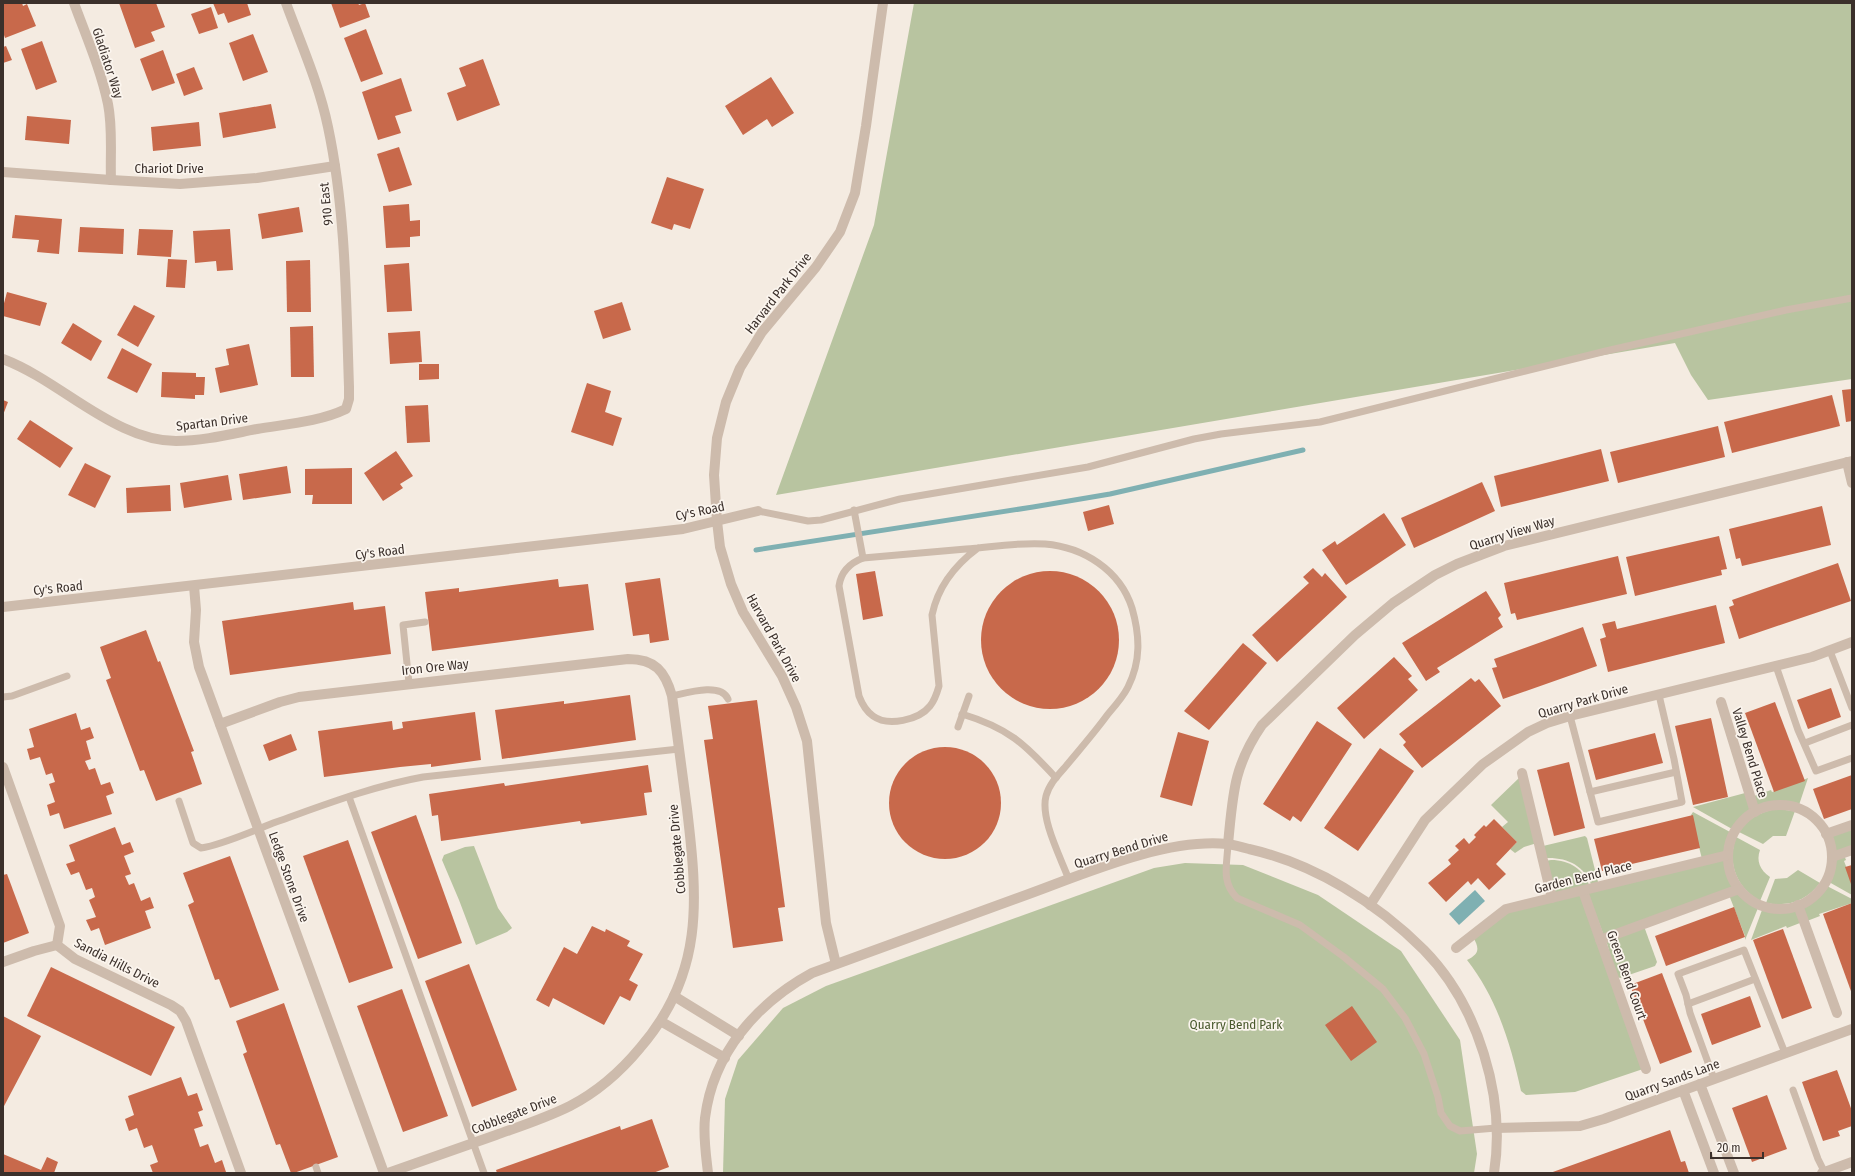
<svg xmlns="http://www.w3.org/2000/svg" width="1855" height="1176" viewBox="0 0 1855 1176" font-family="'Fira Sans Condensed',sans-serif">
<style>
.green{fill:#b8c4a0}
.water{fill:#7fb0b2}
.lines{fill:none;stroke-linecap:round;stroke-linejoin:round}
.stream{stroke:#7fb0b2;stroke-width:5}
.building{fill:#c8694b}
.service{stroke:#cdbbac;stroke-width:7}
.pedestrian{stroke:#cdbbac;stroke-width:10}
.minor{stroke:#cdbbac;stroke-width:10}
.labels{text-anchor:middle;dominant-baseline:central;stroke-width:3.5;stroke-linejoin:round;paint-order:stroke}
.street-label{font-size:13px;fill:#3b302b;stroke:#fbf5ee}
.park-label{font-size:13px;fill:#4a5a2e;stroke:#fbf5ee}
</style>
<rect width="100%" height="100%" fill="#f4ebe1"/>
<g class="green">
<polygon points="914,3 1852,3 1852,379 1708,400 1691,375 1675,343 776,495 874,225"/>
<polygon points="1519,778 1537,843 1524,847 1515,853 1510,849 1517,842 1502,827 1508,822 1491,805"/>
<polygon points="1808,778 1799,805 1776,802 1757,807 1754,796 1771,790 1772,792"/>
<polygon points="1745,793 1750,810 1740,818 1732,829 1693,807"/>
<path d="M1776,809L1795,811L1786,836H1773L1763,844L1739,832C1748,818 1760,812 1776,809Z"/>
<polygon points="1693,812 1730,832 1726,843 1724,854 1702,859 1691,815"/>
<polygon points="1852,827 1852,848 1835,854 1830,835"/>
<path d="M1585,836L1587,838L1598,882L1592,886C1584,865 1567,857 1545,858L1543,846Z"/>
<path d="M1736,837L1760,850C1756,861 1760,870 1770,877L1760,901C1736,887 1727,863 1736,837Z"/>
<polygon points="474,846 498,908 512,928 507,932 476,945 459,900 442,860 444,855 465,847"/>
<polygon points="1844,855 1846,860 1844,861 1852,882 1852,895 1829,882 1834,870 1835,858"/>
<polygon points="1724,858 1727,874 1734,889 1604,936 1587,891"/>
<path d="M1551,860C1570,860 1583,869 1590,887L1553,893L1545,861Z"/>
<polygon points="1185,863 1243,865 1318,895 1401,951 1460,1040 1477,1154 1474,1173 723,1173 725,1099 738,1060 783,1008 826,986 1154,868"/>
<path d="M1798,870L1820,883C1806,901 1789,907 1766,903L1775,879L1787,878Z"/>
<polygon points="1827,886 1852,899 1852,903 1819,914 1820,916 1807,921 1803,908 1816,899"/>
<polygon points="1737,892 1745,901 1758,908 1745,940 1745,936 1729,895"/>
<path d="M1580,893L1643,1069L1575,1092L1526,1095L1521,1091C1511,1045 1497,998 1467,960C1479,954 1480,949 1473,937L1501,914Z"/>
<polygon points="1762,910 1777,912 1796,910 1800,923 1787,928 1786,926 1751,940"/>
<polygon points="1641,927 1645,929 1657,962 1655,966 1620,978 1616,976 1606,940"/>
</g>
<polygon class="water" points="1475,890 1485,901 1459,925 1449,914"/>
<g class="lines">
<polyline class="stream" points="756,550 1033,507 1110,494 1303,450"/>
</g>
<g class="building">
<polygon points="3,3 22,3 23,6 27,4 36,26 5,38 3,32"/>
<polygon points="119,3 156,3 165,27 151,32 155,41 135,48"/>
<polygon points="213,3 247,3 251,15 228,23 224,13 218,15"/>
<polygon points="331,3 358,3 359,5 365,3 370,17 340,28"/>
<polygon points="211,7 218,28 199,34 191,14"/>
<polygon points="366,29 383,74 361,82 344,38"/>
<polygon points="253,34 268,72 243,81 229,43"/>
<polygon points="42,41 57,82 36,90 21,49"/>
<polygon points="6,46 12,60 3,63 3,47"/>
<polygon points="163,50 175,83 152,91 140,59"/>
<polygon points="483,59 500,105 457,121 447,93 466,86 459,68"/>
<polygon points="194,67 203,89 184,96 176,74"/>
<polygon points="771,77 794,113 772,127 767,119 743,135 725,106"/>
<polygon points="401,78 412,111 395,116 401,133 378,140 362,92"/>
<polygon points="271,104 276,128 223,138 219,113"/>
<polygon points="27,116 71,120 69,144 25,140"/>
<polygon points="199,122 201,146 153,151 151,127"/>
<polygon points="399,147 412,185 389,192 377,154"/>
<polygon points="667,177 704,189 690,229 674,224 672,230 651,223"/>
<polygon points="409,204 410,221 420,220 420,236 410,237 410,247 386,248 383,206"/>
<polygon points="299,207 303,232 262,239 258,214"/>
<polygon points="15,215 62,219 59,254 37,252 39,240 12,238"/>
<polygon points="80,227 124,229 123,254 78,252"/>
<polygon points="139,229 173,230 171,257 137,255"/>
<polygon points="230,229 233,270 217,271 216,261 195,263 193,231"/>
<polygon points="168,259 187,260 185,288 166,287"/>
<polygon points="310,260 311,312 287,312 286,261"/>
<polygon points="409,263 412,311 387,312 384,265"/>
<polygon points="7,292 47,303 40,326 3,316 3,307"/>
<polygon points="622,302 631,330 603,339 594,311"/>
<polygon points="134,305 155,316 138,347 117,335"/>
<polygon points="73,323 102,341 91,361 61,343"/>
<polygon points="313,326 314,377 291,377 290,327"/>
<polygon points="420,331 422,362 390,364 388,333"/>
<polygon points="249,344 258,385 220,393 215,368 229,365 226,349"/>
<polygon points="122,348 152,364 137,393 107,378"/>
<polygon points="419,364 439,364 439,379 419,380"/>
<polygon points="162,372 196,373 196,377 205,377 204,395 195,395 195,399 161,397"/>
<polygon points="587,383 611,391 605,412 622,418 613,446 571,432"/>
<polygon points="1852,389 1852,421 1846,422 1842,390"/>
<polygon points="1832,395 1840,426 1732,453 1724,422"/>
<polygon points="3,400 8,402 3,415"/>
<polygon points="428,405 430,442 407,443 405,406"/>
<polygon points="30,420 73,448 60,468 17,439"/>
<polygon points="1718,426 1725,457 1618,483 1610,452"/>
<polygon points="1601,449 1609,481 1501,507 1494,476"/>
<polygon points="396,451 413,476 400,484 403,488 383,501 364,473"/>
<polygon points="85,463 111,476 95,508 68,495"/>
<polygon points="287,466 291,493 243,500 239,474"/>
<polygon points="352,468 352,504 312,504 313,495 305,495 305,469"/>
<polygon points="228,475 232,500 184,508 180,483"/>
<polygon points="1482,482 1495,511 1414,548 1401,518"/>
<polygon points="170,485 171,511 127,513 126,488"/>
<polygon points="1109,505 1114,524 1088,531 1083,512"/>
<polygon points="1822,506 1831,545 1742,566 1740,558 1736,559 1729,529"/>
<polygon points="1384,513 1406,545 1346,585 1322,550 1335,541 1337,545"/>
<polygon points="1719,536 1727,569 1721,570 1722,575 1635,596 1626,557"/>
<polygon points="1618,556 1627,594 1517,620 1515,613 1511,614 1504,583"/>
<polygon points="1838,563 1851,601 1739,639 1729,607 1734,605 1732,600"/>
<polygon points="1313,568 1322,577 1325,573 1347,597 1277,662 1252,635 1309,583 1303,577"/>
<circle cx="1050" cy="640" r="69"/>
<polygon points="875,571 883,616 863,620 856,574"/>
<polygon points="660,578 669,640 650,643 649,634 633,636 625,583"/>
<polygon points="558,579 559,587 588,584 594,630 432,651 425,592 459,588 459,592"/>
<polygon points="1486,591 1501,615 1498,618 1503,627 1437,668 1440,672 1426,681 1402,643"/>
<polygon points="353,602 354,610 385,606 391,654 230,675 222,621"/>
<polygon points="1716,605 1725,643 1608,672 1600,639 1606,637 1602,624 1615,621 1617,629"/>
<polygon points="1583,627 1597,666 1503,699 1492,668 1497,667 1494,659"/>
<polygon points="146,630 158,662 160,661 194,751 191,752 202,784 156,801 144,770 140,771 106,680 111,678 100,647"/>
<polygon points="1243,643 1267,663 1209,730 1184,711"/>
<polygon points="1394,657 1412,676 1408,679 1418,690 1364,739 1337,708"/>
<polygon points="1471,678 1475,682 1479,679 1501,706 1422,768 1403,745 1406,742 1399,734"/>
<polygon points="1831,688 1841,717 1808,729 1797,700"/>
<polygon points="630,695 636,740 502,759 495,710 564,701 564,704"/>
<polygon points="757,700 785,907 778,908 783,941 733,948 704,740 713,739 708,706"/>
<polygon points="1775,702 1805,781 1774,792 1745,713"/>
<polygon points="475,712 481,760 431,767 431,764 400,767 324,777 318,731 392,721 393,730 403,728 402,722"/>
<polygon points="76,713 81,730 90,727 94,738 86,741 91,759 85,761 89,770 95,768 101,785 110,782 114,793 106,796 112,814 64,829 59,813 50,816 47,805 55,802 49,784 55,782 52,773 46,775 40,757 30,760 27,749 34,747 29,729"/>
<polygon points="1711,718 1728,797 1693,805 1675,726"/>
<polygon points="1317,721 1352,744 1301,822 1293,816 1290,821 1263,804"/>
<polygon points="1178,732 1209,741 1192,806 1160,797"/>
<polygon points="1655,733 1663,763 1596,780 1588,750"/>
<polygon points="291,734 297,750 269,761 263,745"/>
<circle cx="945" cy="803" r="56"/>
<polygon points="1380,748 1414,771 1358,851 1324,828"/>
<polygon points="1569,762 1585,828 1554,836 1537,770"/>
<polygon points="648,765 652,792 644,793 647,815 581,824 580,821 441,841 438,815 432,816 429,794 504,783 505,786"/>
<polygon points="1852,775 1852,809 1824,819 1813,789"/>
<polygon points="416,815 462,943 418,959 371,832"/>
<polygon points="1693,815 1700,848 1602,871 1594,839"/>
<polygon points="1494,819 1517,842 1496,864 1506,874 1489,890 1478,878 1471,885 1468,881 1446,902 1428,883 1451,864 1448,860 1459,850 1455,846 1464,838 1469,844 1476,837 1474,835 1484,825 1486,827"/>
<polygon points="115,827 122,845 130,842 134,852 124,856 131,874 125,876 129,885 134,883 141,901 150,897 154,908 145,911 151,928 105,945 99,928 91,931 86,920 96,917 89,900 95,897 92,888 86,890 79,872 71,875 66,864 75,861 69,845"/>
<polygon points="348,840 393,968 349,983 303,856"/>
<polygon points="230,856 279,990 230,1008 219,979 215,980 188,905 194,902 183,873"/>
<polygon points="1852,865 1852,887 1845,867"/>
<polygon points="7,874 29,933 3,943 3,875"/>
<polygon points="1852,903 1852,994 1823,914"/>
<polygon points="1734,907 1745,937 1666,966 1655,936"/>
<polygon points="592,926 605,932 606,929 630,941 627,946 643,954 629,980 638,985 630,1001 620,996 604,1025 553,998 549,1007 536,1000 564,947 577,954"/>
<polygon points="1783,929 1812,1008 1782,1019 1753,940"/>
<polygon points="469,964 517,1090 472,1107 425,981"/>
<polygon points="51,967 175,1027 151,1076 27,1016"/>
<polygon points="1662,973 1692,1052 1660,1064 1630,985"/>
<polygon points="402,989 448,1116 403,1132 357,1006"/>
<polygon points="1750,996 1761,1027 1712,1045 1701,1014"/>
<polygon points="284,1003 338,1157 294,1173 291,1173 280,1144 276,1145 243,1054 247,1052 236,1021"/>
<polygon points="1352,1006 1377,1042 1351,1061 1325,1025"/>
<polygon points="3,1016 41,1036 3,1108"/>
<polygon points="1837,1070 1852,1111 1852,1126 1838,1131 1840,1136 1823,1141 1802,1082"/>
<polygon points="181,1077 188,1096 197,1093 203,1110 198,1112 203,1126 194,1129 200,1147 208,1144 215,1163 222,1160 226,1172 153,1173 150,1165 158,1162 152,1145 144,1148 137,1128 129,1131 125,1119 134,1115 128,1096"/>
<polygon points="1767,1095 1787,1149 1752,1162 1732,1108"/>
<polygon points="652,1119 669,1167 653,1173 497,1173 496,1170 620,1126 621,1130"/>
<polygon points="1670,1130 1681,1162 1685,1161 1689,1173 1550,1173"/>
<polygon points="3,1154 41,1170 47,1157 58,1162 54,1173 3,1173"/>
</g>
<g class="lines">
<g class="service">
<polyline points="854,510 863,558"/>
<polyline points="758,511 808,521 821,520 900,499 1088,467 1194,439 1221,434 1320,422 1606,351 1786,310 1852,298"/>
<path d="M978,548C955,565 938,586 932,615L939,686C937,693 935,700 930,706C919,720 888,727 873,716C866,711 862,704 859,696L839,586C841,571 850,563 863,558C897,555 932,552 966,549C992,547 1019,542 1045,544C1083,547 1120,570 1132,608C1140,636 1141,661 1128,687C1123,697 1115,706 1108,714C1095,732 1080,749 1066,766C1058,775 1049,784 1046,796C1040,819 1061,858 1069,880"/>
<polyline points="1830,651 1852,708"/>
<polyline points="1776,666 1798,730 1816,771 1852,758"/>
<polyline points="409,683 403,625 425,622"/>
<path d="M672,696C686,693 721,682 728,699"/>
<polyline points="3,697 12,696 67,676"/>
<path d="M962,714C1008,728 1024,743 1056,778"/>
<polyline points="1570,716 1598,822 1682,802 1674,759 1659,695"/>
<polyline points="958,727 969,696"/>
<polyline points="1805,743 1852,725"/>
<polyline points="1590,792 1676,772"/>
<polyline points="349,797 484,1173"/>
<path d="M179,801L193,843L201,848C222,845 255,830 276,822C324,805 373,786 423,777L679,749"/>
<path d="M1228,844C1227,865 1221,882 1237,898L1300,925L1344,957L1383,989L1405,1018L1424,1054L1438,1097L1441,1113L1450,1126L1460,1131L1496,1128"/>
<polyline points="1688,1004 1755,979"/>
<polyline points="1714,1079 1690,1013 1686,995 1678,974 1744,950 1785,1053"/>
<polyline points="1793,1090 1818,1159 1825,1173"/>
<polyline points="316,1167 318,1173"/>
</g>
<g class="pedestrian">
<polyline points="1721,702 1755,812"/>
<polyline points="1522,773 1552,898"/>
<circle cx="1780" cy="857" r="52"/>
<polyline points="1826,834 1852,825"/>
<polyline points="1832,857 1852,850"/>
<polyline points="1583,891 1646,1069"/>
<polyline points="1798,905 1837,1013"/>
<polyline points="1600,940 1739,889"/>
<polyline points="1456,948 1506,909 1728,855"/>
</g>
<g class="minor">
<path d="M74,3C86,36 101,70 108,104C113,129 110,155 111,180"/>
<polyline points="3,172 111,180 180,184 257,178 335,166"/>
<path d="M3,359C47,376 82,409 124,428C141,436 157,441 176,441C203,441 231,434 257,429C286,424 319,422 346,409L349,399V387C346,300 346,212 328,127C319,84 301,44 286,3"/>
<polyline points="1847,462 1852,483"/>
<polyline points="194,586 196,610 194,642 199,667 384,1173"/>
<polyline points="3,607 683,529 758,511"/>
<path d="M220,724L280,702L299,697L628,659C655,659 665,671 672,696C677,733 682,771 687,809C698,901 704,974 640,1048C621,1071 597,1092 570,1106C546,1118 521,1126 496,1135C460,1148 424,1160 388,1173"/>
<polyline points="3,767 60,926 57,945 75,959 171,1005 180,1011 186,1021 241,1173"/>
<path d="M1228,844C1233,795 1233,767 1262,725L1355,635L1393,603L1435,575L1457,564L1504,546L1852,461"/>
<polyline points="1370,905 1425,820 1483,764 1528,732 1547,723 1570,716 1812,657 1852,642"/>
<polyline points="3,962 34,951 57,945"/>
<polyline points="836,964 826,923 807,741 796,707 782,676 743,612 731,584 720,547 717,521 714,475 717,438 726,402 740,368 762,332 816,267 840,232 855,193 866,126 883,3"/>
<polyline points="674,996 739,1036"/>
<polyline points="662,1022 725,1058"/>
<polyline points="1700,1084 1734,1173"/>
<polyline points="1683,1090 1714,1173"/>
<polyline points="1496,1128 1580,1126 1604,1119 1852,1029"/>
<path d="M708,1173C706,1155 703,1136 705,1118C713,1053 757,1003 812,973C883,947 955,921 1026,895C1084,874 1165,838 1227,844C1234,845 1242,847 1249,849C1315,864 1377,903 1424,950C1478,1005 1506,1097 1494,1173"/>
<polyline points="1822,1173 1852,1162"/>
</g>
</g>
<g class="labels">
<g class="street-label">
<text transform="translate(108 63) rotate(72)">Gladiator Way</text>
<text x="169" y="168">Chariot Drive</text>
<text transform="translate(326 204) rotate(-96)">910 East</text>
<text transform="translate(778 293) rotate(-52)">Harvard Park Drive</text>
<text transform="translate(212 422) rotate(-7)">Spartan Drive</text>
<text transform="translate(700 511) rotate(-12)">Cy's Road</text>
<text transform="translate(1512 533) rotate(-17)">Quarry View Way</text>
<text transform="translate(380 552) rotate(-7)">Cy's Road</text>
<text transform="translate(58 588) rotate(-6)">Cy's Road</text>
<text transform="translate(774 638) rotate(61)">Harvard Park Drive</text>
<text transform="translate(435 667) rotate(-6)">Iron Ore Way</text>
<text transform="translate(1583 701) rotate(-16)">Quarry Park Drive</text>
<text transform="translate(1750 753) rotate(73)">Valley Bend Place</text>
<text transform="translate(677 849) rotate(-95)">Cobblegate Drive</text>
<text transform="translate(1121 850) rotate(-17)">Quarry Bend Drive</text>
<text transform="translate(289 877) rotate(70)">Ledge Stone Drive</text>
<text transform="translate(1583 877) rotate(-14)">Garden Bend Place</text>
<text transform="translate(117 963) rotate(27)">Sandia Hills Drive</text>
<text transform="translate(1627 975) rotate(70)">Green Bend Court</text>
<text transform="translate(1672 1080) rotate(-20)">Quarry Sands Lane</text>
<text transform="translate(514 1114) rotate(-21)">Cobblegate Drive</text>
</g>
<g class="park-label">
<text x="1236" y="1024">Quarry Bend Park</text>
</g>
</g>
<rect width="1855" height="1176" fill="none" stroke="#3b302b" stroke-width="8"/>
<path d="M1711 1152v6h52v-6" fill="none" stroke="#3b302b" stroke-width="2"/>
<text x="1717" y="1152" font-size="12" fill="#3b302b" stroke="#fbf5ee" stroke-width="3" paint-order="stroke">20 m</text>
</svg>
